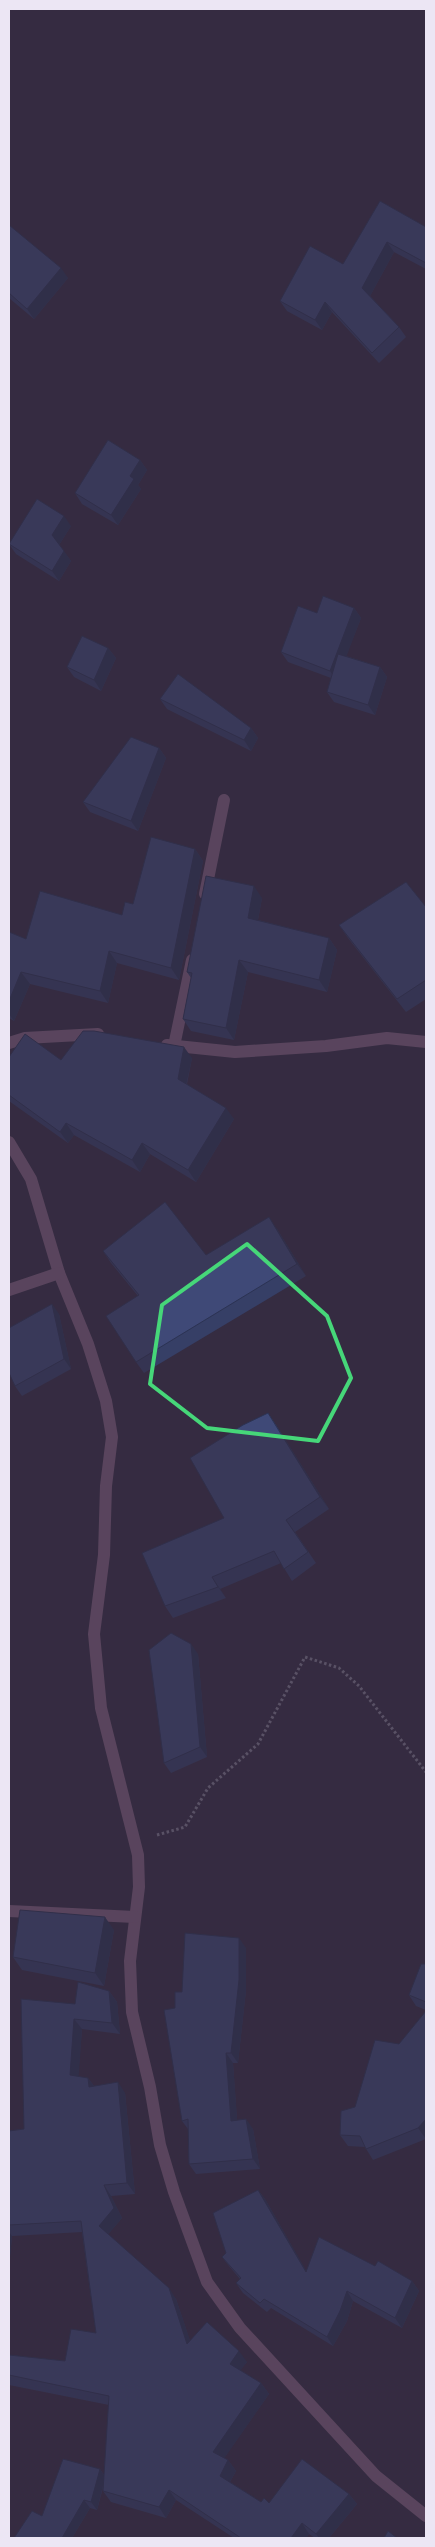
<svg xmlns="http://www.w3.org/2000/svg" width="435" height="2547" viewBox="0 0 435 2547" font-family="'Asap Condensed',sans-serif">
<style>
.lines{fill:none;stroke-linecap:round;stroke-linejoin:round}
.path{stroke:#867e90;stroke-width:3;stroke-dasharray:2.5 2.5;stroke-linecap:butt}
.lane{stroke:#86627e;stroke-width:12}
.street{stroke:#86627e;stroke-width:12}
.wall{fill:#363f66}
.shaded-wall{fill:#2c3353}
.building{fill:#3f4977;stroke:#2c3353}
.marked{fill:none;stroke:#46d779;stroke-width:4;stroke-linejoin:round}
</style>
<rect width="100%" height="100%" fill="#352c41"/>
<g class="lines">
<polyline class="path" points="157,1835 185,1827 208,1788 258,1744 305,1657 339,1668 359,1686 426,1772"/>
<g class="lane">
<polyline points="205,894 224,800"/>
<polyline points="174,1046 192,960"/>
</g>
<g class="street">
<polyline points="9,1043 25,1038 98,1034"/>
<polyline points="167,1045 235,1052 326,1046 387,1038 426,1042"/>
<polyline points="9,1142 31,1179 59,1273 88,1344 106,1401 112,1437 106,1486 104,1555 94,1634 101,1708 138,1855 139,1887 130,1961 132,2012 150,2087 160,2145 174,2192 207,2282 240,2328 376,2476 426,2516"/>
<polyline points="9,1290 59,1273"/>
<polyline points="9,1911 135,1917"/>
</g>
</g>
<g class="wall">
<polygon points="380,201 426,227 426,269 394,252 370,296 399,327 406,337 379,363 332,312 322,330 287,311 280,301 343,264"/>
<polygon points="9,225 68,278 34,319 9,298"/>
<polygon points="140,460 147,470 138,485 141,489 118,525 82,504 75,493"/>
<polygon points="71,526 59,545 71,561 59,581 16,554 9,544"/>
<polygon points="354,608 361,618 346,656 380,667 387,677 375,715 334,702 327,692 331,678 288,662 281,652 317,613"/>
<polygon points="108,648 116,658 101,691 74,677 67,667"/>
<polygon points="160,699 251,728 258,738 251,751 167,709"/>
<polygon points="159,748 166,758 138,831 90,812 83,802"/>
<polygon points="195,849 203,861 179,980 117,963 108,1003 30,984 14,1021 9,1018 9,932 26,939 122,915"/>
<polygon points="262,898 258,920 329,938 337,950 327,992 248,972 234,1040 191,1031 183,1019 191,978 187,972"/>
<polygon points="426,907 426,999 406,1012 348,938 339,925"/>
<polygon points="9,1057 61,1060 192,1058 187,1084 234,1119 196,1182 150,1154 140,1172 74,1135 68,1143 9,1101"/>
<polygon points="277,1229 306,1276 144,1373 136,1362 138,1296 111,1263 103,1251 206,1255"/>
<polygon points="59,1314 71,1369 22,1396 15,1386"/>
<polygon points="268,1413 276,1425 329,1509 295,1532 316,1563 292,1581 281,1563 220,1589 226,1598 173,1618 165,1606 224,1518"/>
<polygon points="198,1654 207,1757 171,1773 164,1763"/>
<polygon points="114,1930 104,1986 22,1970 13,1957"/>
<polygon points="246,1948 246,1990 238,2063 233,2063 237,2120 253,2129 260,2169 196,2174 189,2164 188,2129 182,2121 175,2008 182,1992"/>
<polygon points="426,1964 426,2010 416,2006 409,1995"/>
<polygon points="109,1991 117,2002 120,2034 82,2029 78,2077 88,2078 94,2086 125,2093 135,2194 111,2196 122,2218 108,2234 176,2299 190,2341 247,2362 240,2370 261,2383 269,2394 224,2458 228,2460 236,2471 230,2482 261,2502 269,2503 349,2494 357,2504 329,2538 315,2538 309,2534 306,2538 234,2538 176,2500 166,2518 111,2502 103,2491 104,2484 97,2510 90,2508 72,2538 14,2538 100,2469 104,2475 109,2405 9,2385 9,2355 65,2361 96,2333 82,2232 12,2236 9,2267 9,2131 24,2129 75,2004"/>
<polygon points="426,2011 426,2139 373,2160 365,2147 348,2146 340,2135 355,2107 399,2044"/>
<polygon points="258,2190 265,2199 306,2271 375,2266 412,2281 419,2291 402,2328 353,2301 347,2321 333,2346 271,2308 267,2312 243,2293 236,2283 240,2279 229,2266 222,2257 226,2253"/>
</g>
<g class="shaded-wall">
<polygon points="387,242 394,252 369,298 362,288"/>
<polygon points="61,268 68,278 34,319 27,309"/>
<polygon points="325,302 332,312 322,330 315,320"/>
<polygon points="140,460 147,470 138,485 141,489 118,525 111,515 130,476"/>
<polygon points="64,516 71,526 59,545 52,535"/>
<polygon points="64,551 71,561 59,581 52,571"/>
<polygon points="354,608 361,618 337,681 330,671"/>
<polygon points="108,648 116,658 101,691 94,680"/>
<polygon points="380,667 387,677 375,715 368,705"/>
<polygon points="251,728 258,738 251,751 244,740"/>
<polygon points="159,748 166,758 138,831 131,821"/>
<polygon points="195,849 203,861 179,980 171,968"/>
<polygon points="254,886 262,898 256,930 248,918"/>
<polygon points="329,938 337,950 327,992 319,980"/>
<polygon points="109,951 117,963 108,1003 100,991"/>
<polygon points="239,960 248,972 234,1040 226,1028"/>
<polygon points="21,972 30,984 14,1021 9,1014 9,1001"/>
<polygon points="184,1047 192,1058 185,1090 178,1079"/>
<polygon points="226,1108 234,1119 196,1182 188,1170"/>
<polygon points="66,1123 74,1135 68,1143 60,1132"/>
<polygon points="142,1143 150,1154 140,1172 132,1160"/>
<polygon points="269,1217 277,1229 306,1276 297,1264"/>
<polygon points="52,1304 59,1314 71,1369 64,1359"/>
<polygon points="268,1413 276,1425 329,1509 320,1497"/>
<polygon points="212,1577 226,1598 218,1587"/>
<polygon points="191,1644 198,1654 207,1757 200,1747"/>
<polygon points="105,1917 114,1930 104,1986 95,1973"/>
<polygon points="239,1938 246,1948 246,1990 238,2063 231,2053"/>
<polygon points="109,1991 117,2002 120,2034 112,2023"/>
<polygon points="74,2019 82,2029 78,2086 70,2075"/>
<polygon points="226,2053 233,2063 238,2131 231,2121"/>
<polygon points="88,2078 96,2089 89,2087"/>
<polygon points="118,2082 125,2093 135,2194 127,2183"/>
<polygon points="246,2119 253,2129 260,2169 253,2159"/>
<polygon points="426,2119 426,2139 418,2128"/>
<polygon points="104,2185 111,2196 122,2218 106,2237 99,2226"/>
<polygon points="258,2190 265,2199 312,2281 306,2272"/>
<polygon points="9,2232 12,2236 9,2267"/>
<polygon points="412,2281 419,2291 402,2328 395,2318"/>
<polygon points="169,2288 176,2299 195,2355 187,2344"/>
<polygon points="347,2291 353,2301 347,2321 333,2346 327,2337"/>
<polygon points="239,2351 247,2362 237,2375 230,2364"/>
<polygon points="261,2383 269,2394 221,2463 213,2452"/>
<polygon points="228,2460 236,2471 227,2487 220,2476"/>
<polygon points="100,2469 105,2477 97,2510 91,2502"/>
<polygon points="169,2490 176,2500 166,2518 159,2507"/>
<polygon points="349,2494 357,2504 329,2538 319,2538 316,2534"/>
<polygon points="84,2500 90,2508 72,2538 62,2538"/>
<polygon points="302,2523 309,2534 306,2538 291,2538"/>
</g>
<g class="building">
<polygon points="380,201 426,227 426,263 387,242 362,288 399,327 372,353 325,302 315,320 280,301 310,246 343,264"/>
<polygon points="9,225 61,268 27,309 9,293"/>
<polygon points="108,440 140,460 130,476 134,479 111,515 75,493"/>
<polygon points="37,499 64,516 52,535 64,551 52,571 9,544"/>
<polygon points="323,596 354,608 330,671 281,652 298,606 317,613"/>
<polygon points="82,636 108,648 94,680 67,667"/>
<polygon points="338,654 380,667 368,705 327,692"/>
<polygon points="178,674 251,728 244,740 160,699"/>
<polygon points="131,737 159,748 131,821 83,802"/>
<polygon points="151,837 195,849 171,968 109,951 100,991 21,972 9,1001 9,932 26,939 40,891 122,915 125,902 133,904"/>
<polygon points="206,876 254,886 248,918 329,938 319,980 239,960 226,1028 183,1019 192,973 187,972"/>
<polygon points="406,882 426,907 426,980 397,999 339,925"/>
<polygon points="83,1031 94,1031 184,1047 178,1079 226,1108 188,1170 142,1143 132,1160 66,1123 60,1132 9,1095 9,1057 25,1034 61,1060"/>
<polygon points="165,1202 206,1255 269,1217 297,1264 136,1362 106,1316 139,1295 103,1251"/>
<polygon points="52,1304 64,1359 15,1386 9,1373 9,1328"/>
<polygon points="268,1413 320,1497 286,1520 308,1552 284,1569 274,1551 212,1577 218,1587 165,1606 142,1553 224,1518 190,1458 243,1425"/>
<polygon points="171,1633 191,1644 200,1747 164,1763 149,1650"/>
<polygon points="20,1910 105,1917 95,1973 13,1957"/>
<polygon points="185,1933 239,1938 239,1980 231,2053 226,2053 231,2121 246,2119 253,2159 189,2164 188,2119 182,2121 164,2010 175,2008 175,1992 182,1992"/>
<polygon points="421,1964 426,1964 426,2002 409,1995"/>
<polygon points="78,1982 109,1991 112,2023 74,2019 70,2075 88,2078 89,2087 118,2082 127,2183 104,2185 114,2208 99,2226 169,2288 187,2344 207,2322 239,2351 230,2364 261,2383 213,2452 228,2460 220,2476 261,2502 264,2498 269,2503 302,2459 349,2494 316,2534 302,2523 291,2538 241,2538 169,2490 159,2507 103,2491 109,2396 9,2375 9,2355 65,2361 71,2329 96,2333 81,2221 9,2225 9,2131 24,2129 21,1999 75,2004"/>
<polygon points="426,2011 426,2119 418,2128 366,2149 360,2136 340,2135 341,2111 355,2107 375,2040 399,2044"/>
<polygon points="258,2190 306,2272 319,2237 375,2266 378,2261 412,2281 395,2318 347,2291 340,2311 327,2337 264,2299 260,2303 236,2283 241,2278 222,2257 226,2253 213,2213"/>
<polygon points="63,2459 100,2469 91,2502 84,2500 62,2538 14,2538 32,2511 42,2516"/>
<polygon points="388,2531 397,2538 384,2538"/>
</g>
<path d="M0 0H435V2547H0ZM247,1244L327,1316L351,1378L318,1441L207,1428L150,1384L162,1305Z" fill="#352c41" fill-opacity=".55" fill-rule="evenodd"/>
<path class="marked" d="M247,1244L327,1316L351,1378L318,1441L207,1428L150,1384L162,1305Z"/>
<rect width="435" height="2547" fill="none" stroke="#ece6f4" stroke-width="20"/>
</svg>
